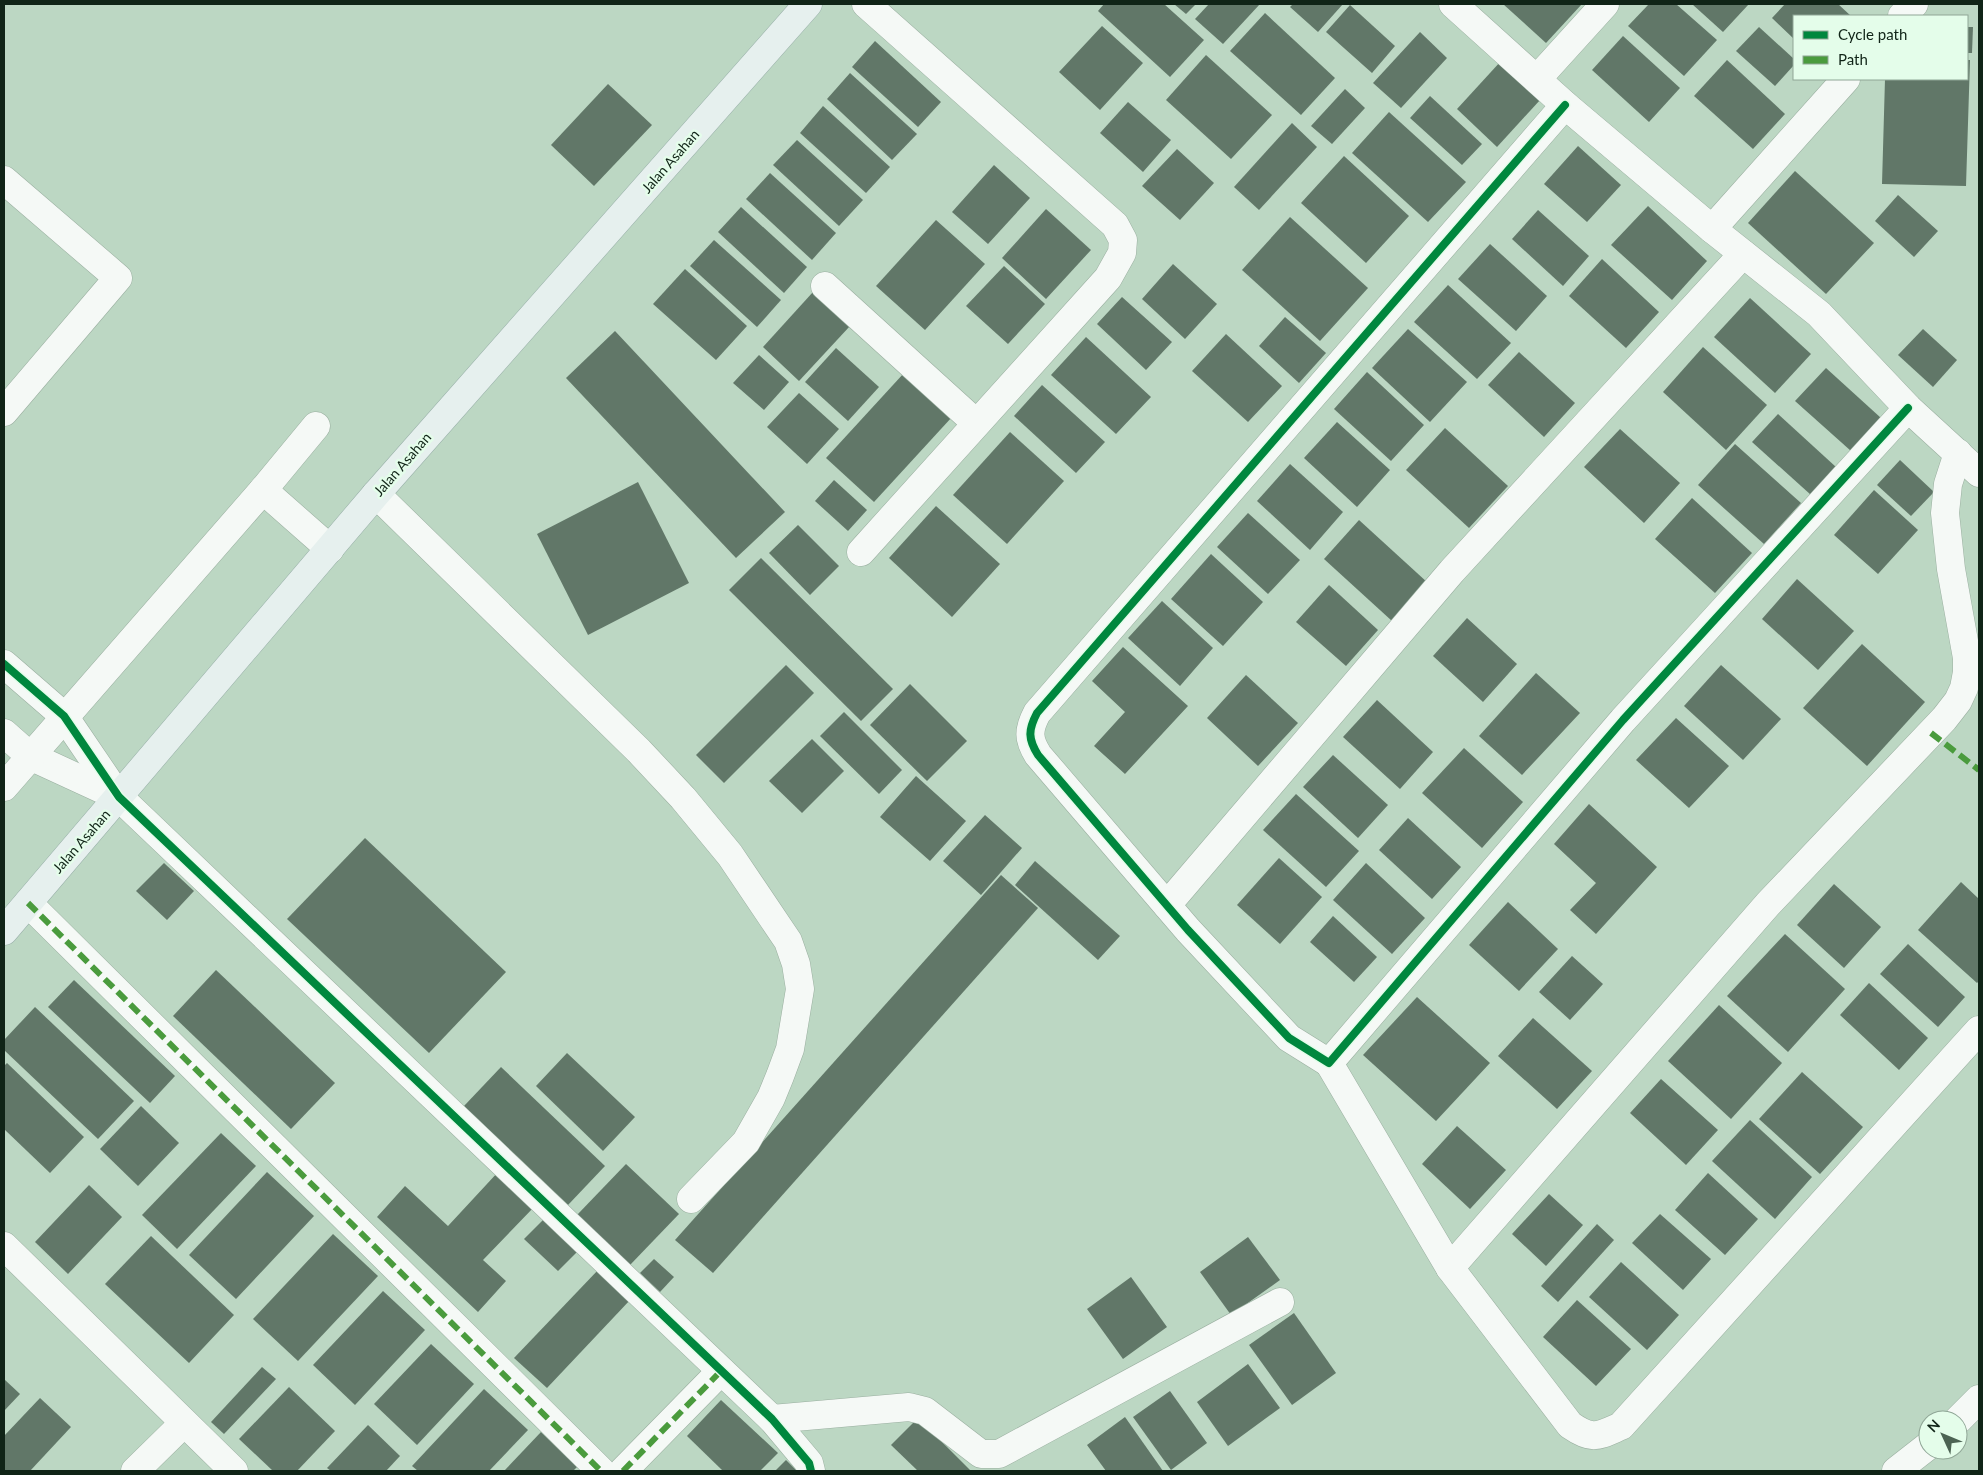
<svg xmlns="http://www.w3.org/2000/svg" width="1983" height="1475" viewBox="0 0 1983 1475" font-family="Lato,sans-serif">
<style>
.building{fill:#617768}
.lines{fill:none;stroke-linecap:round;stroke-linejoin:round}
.minor-casing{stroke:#9aafa0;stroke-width:29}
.major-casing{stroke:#99b0a9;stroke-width:29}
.minor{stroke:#f5f9f6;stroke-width:28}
.major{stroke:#e6f0ee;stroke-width:28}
.quiet{stroke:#4a9b3d;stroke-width:6;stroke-dasharray:12 6;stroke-linecap:butt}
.cycleway-casing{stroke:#e4fdea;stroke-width:11}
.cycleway{stroke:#00873e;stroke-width:8}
.labels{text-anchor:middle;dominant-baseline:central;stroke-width:5;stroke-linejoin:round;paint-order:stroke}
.street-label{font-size:14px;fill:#102417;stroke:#e4fdea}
</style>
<rect width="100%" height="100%" fill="#bcd7c3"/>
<g class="building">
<polygon points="1104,4 1164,4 1204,40 1170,77 1098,11"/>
<polygon points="1174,4 1196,4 1186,14"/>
<polygon points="1209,4 1260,4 1223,44 1195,19"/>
<polygon points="1293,4 1343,4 1318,32 1290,7"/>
<polygon points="1503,4 1582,4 1546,43"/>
<polygon points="1649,4 1676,4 1717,40 1684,76 1628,26"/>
<polygon points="1692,4 1749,4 1723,32"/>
<polygon points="1785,4 1838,4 1851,16 1794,16 1794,39 1772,18"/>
<polygon points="1350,5 1395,46 1372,73 1326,32"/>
<polygon points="1265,13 1335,78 1301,115 1230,51"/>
<polygon points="1102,26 1143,63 1100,110 1059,72"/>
<polygon points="1759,27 1794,59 1794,65 1775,86 1736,51"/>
<polygon points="1967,27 1973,27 1972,53 1967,53"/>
<polygon points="1420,32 1447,58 1401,108 1373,83"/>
<polygon points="1623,36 1680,88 1649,122 1592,70"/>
<polygon points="875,41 941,102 918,127 852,67"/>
<polygon points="1206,55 1272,115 1231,159 1166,100"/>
<polygon points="1727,60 1785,114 1753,149 1694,96"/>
<polygon points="1967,60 1970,60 1966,186 1882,184 1885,79 1967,79"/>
<polygon points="1501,61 1541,99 1497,147 1457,109"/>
<polygon points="850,73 917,134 892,160 827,99"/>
<polygon points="608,84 652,125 594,186 551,145"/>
<polygon points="1345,89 1365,108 1332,144 1311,126"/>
<polygon points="1430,96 1482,144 1462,165 1410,118"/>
<polygon points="1128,102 1171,140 1143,172 1100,133"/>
<polygon points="823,106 890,167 866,193 800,133"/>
<polygon points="1389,112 1466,182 1428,222 1352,153"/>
<polygon points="1292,123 1317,147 1259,210 1234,187"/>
<polygon points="797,140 863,200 839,226 773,165"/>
<polygon points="1578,146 1621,185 1587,222 1544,184"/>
<polygon points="1177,149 1214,183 1180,220 1142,186"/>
<polygon points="1344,156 1409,216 1366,263 1301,203"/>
<polygon points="994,165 1030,198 988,244 952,212"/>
<polygon points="1795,171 1874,243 1826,294 1748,223"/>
<polygon points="770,173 836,233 812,260 746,199"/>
<polygon points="1898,195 1938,231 1914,257 1875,221"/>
<polygon points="1648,206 1707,261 1672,300 1611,245"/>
<polygon points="741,207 807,267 784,293 718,232"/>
<polygon points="1046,209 1091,250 1046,299 1002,258"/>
<polygon points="1538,210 1589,256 1563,286 1512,239"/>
<polygon points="1290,217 1368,288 1320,341 1242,270"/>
<polygon points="936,220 985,264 925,330 876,286"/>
<polygon points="714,240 781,300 757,327 690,266"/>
<polygon points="1490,244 1547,296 1516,331 1458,279"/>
<polygon points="1602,259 1659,312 1626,348 1569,296"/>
<polygon points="1173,264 1217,304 1185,339 1142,299"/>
<polygon points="1004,266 1045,304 1008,344 966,306"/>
<polygon points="685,269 747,326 716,360 653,304"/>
<polygon points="1448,285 1511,343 1477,379 1414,322"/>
<polygon points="813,292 850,326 799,381 763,347"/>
<polygon points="1122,297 1172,342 1146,370 1097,324"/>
<polygon points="1750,298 1811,354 1775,393 1714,337"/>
<polygon points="1285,317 1326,353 1299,383 1259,346"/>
<polygon points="1408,329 1467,382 1430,422 1372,368"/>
<polygon points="1923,329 1957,360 1933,387 1898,355"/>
<polygon points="615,331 785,512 736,558 566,378"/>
<polygon points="1226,334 1282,386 1248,422 1192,371"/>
<polygon points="1086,337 1151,397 1116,434 1051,375"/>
<polygon points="1703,347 1767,405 1726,450 1663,392"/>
<polygon points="836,348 879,387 848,421 805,382"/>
<polygon points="1519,352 1575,403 1544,437 1488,385"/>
<polygon points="759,355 789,382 764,410 733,383"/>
<polygon points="1826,368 1881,418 1851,451 1795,401"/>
<polygon points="1367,372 1424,425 1391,461 1334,409"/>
<polygon points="904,373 952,417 874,502 826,458"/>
<polygon points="1042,385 1105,442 1076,473 1014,416"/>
<polygon points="799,393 839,429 807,464 767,427"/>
<polygon points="1778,414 1836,467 1811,495 1752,442"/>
<polygon points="1337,422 1390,470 1357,507 1304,458"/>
<polygon points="1445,428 1508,486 1469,528 1406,470"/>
<polygon points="1620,429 1680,483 1644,523 1584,467"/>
<polygon points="1010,432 1064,481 1007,544 953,495"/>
<polygon points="1735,444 1801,503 1764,544 1698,485"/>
<polygon points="1900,460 1934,492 1911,516 1877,485"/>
<polygon points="1290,464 1343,512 1310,550 1257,501"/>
<polygon points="834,480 867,510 848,531 815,501"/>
<polygon points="638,482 689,583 588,635 537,534"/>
<polygon points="1874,490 1918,530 1878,574 1834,535"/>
<polygon points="1692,498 1752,553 1715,593 1655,539"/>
<polygon points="936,506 1000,564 952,617 889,558"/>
<polygon points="1248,513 1300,560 1268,594 1217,547"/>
<polygon points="1359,520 1428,583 1392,621 1324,559"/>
<polygon points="798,525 839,566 810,595 769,553"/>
<polygon points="1211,554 1263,602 1223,646 1171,599"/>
<polygon points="761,558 893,689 861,721 729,590"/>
<polygon points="1797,579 1854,631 1818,670 1762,619"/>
<polygon points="1329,585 1378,630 1346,666 1296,622"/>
<polygon points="1162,601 1213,648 1180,686 1128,638"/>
<polygon points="1467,618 1517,664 1483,702 1433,656"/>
<polygon points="1862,644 1925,702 1867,766 1803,708"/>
<polygon points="1123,647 1188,706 1125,774 1094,746 1125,712 1092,681"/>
<polygon points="786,665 814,693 724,783 696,755"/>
<polygon points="1721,665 1781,719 1743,760 1684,706"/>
<polygon points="1536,673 1580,713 1522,775 1479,736"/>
<polygon points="1246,675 1298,723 1258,766 1207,718"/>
<polygon points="910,684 967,741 927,781 870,725"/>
<polygon points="1377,700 1433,752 1400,789 1343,737"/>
<polygon points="844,712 902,770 879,794 820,736"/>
<polygon points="1676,718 1729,766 1689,808 1636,760"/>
<polygon points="812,739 844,771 802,813 769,781"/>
<polygon points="1464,748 1523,802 1482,848 1422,793"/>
<polygon points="1333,755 1388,805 1358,838 1303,787"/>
<polygon points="916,776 966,821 930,861 880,817"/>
<polygon points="1296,794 1359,851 1326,887 1263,830"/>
<polygon points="1589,804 1657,867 1596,934 1570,910 1596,883 1554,844"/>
<polygon points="985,815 1022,848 981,895 943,861"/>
<polygon points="1408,818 1461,867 1432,899 1379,850"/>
<polygon points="365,838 506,972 429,1053 287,919"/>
<polygon points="1279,858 1322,897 1280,944 1237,905"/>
<polygon points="1035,861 1120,936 1098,960 1015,885"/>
<polygon points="164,863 194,891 167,920 136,891"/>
<polygon points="1366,863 1425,918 1392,954 1333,900"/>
<polygon points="1001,875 1038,908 713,1273 675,1240"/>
<polygon points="1961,882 1979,899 1979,981 1977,983 1918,930"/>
<polygon points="1834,884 1881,927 1844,968 1797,925"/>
<polygon points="1508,902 1558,949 1519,991 1469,945"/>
<polygon points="1333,916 1377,957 1354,982 1310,942"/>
<polygon points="1785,934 1845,989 1788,1052 1727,996"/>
<polygon points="1908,944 1965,997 1938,1027 1880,974"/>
<polygon points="1572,956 1603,984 1570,1020 1539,992"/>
<polygon points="216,970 335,1083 291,1129 173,1016"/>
<polygon points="74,980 175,1076 150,1103 48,1007"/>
<polygon points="1869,983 1928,1038 1899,1070 1840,1015"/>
<polygon points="1417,997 1490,1063 1436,1121 1363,1055"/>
<polygon points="1719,1005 1782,1063 1731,1119 1668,1061"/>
<polygon points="35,1007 134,1101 98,1139 4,1050 4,1040"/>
<polygon points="1533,1018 1592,1071 1557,1109 1498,1056"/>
<polygon points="567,1053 635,1117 603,1151 536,1086"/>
<polygon points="7,1063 84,1137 50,1173 4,1129 4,1066"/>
<polygon points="501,1067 605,1166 568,1205 464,1106"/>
<polygon points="1802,1072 1863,1127 1820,1174 1759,1119"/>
<polygon points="1661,1079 1718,1130 1686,1165 1630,1113"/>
<polygon points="141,1106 179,1143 138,1186 100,1149"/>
<polygon points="1750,1120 1812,1177 1775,1219 1712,1161"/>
<polygon points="1457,1126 1506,1170 1470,1209 1422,1164"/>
<polygon points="221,1133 256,1166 177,1249 142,1215"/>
<polygon points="626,1164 679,1214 630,1265 577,1215"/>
<polygon points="499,1171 535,1206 483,1260 506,1281 478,1312 377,1217 405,1186 448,1226"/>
<polygon points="267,1172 314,1216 236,1299 189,1255"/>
<polygon points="1708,1173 1758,1219 1725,1255 1675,1210"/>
<polygon points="89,1185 122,1217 68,1274 35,1242"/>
<polygon points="1549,1194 1583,1225 1546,1266 1512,1234"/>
<polygon points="1660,1214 1711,1259 1683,1290 1632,1243"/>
<polygon points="548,1215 582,1247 558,1271 524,1239"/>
<polygon points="1597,1224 1614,1240 1558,1302 1541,1286"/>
<polygon points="333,1234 378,1276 298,1361 253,1319"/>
<polygon points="151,1236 234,1315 189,1363 105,1284"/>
<polygon points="1248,1237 1280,1280 1231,1315 1200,1272"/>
<polygon points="654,1259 674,1277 660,1292 640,1273"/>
<polygon points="1621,1262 1679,1315 1647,1350 1589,1297"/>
<polygon points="599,1269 631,1299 547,1388 514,1358"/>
<polygon points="1131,1277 1167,1327 1123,1359 1087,1309"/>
<polygon points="383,1291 425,1330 355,1405 313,1365"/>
<polygon points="1577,1300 1631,1349 1596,1386 1543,1337"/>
<polygon points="1294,1313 1336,1373 1292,1405 1249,1345"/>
<polygon points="431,1344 474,1384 417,1445 374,1404"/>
<polygon points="1248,1364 1280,1408 1228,1446 1197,1402"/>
<polygon points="262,1367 276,1379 224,1434 211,1422"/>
<polygon points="4,1379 20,1394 4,1411"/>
<polygon points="289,1387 335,1431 297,1471 273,1471 239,1439"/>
<polygon points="484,1389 528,1430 489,1471 418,1471 412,1466"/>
<polygon points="1170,1391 1207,1443 1171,1470 1133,1417"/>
<polygon points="40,1398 71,1427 30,1471 4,1471 4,1436"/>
<polygon points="721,1400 778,1453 760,1471 723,1471 687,1436"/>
<polygon points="1125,1417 1163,1471 1106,1471 1087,1445"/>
<polygon points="918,1418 971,1471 918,1471 891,1445"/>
<polygon points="368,1425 400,1456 386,1471 331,1471 327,1468"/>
<polygon points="541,1432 577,1467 573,1471 504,1471"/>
<polygon points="786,1460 797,1471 775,1471"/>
</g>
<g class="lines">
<defs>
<g id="minor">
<polyline points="1453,4 1565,105 1712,229 1819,314 1908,408 1979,473"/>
<polyline points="1902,16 1914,4"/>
<polyline points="1537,79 1605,4"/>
<path d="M1565,105L1037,713C1028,730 1028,739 1038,755L1188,930L1289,1038L1329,1063L1623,720L1908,408"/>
<polyline points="4,180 118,278 4,412"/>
<polyline points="1712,229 1846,79"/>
<polyline points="825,286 976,423"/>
<polyline points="263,490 330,549"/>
<polyline points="376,494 639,751 683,798 730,855 788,941 796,964 800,989 790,1049 780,1076 771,1098 746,1142 691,1199"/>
<polyline points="861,552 1108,278 1122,253 1123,240 1115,225 866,4"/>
<polyline points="4,664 64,716 119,797 772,1419 809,1463 811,1471"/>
<polyline points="4,733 30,756 119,797"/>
<polyline points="4,787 263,490 316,426"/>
<polyline points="28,903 601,1471"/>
<polyline points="1167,905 1452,571 1743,254"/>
<path d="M1329,1063L1450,1268L1570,1425C1593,1441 1598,1436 1621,1426L1979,1030"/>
<polyline points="4,1246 234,1471"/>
<polyline points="1450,1268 1768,904 1944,719 1958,701 1964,688 1967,672 1967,658 1951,569 1945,513 1948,484 1958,453"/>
<polyline points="772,1419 909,1407 925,1411 981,1454 999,1454 1280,1302"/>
<polyline points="1958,1420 1979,1399"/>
<polyline points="135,1471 184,1423"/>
<polyline points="623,1471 721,1371"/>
<polyline points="1896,1471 1928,1446"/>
</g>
<polyline id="major" points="4,931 376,494 808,4"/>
</defs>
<use href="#minor" class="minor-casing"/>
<use href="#major" class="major-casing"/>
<use href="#minor" class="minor"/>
<use href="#major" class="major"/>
<g class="quiet">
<polyline points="1931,733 1979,770"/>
<polyline points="28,903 601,1471"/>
<polyline points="623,1471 721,1371"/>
</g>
<defs>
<g id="cycleway">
<path d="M1565,105L1037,713C1028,730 1028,739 1038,755L1188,930L1289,1038L1329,1063L1623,720L1908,408"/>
<polyline points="4,664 64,716 119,797 772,1419 809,1463 811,1471"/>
</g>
</defs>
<use href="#cycleway" class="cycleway-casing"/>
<use href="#cycleway" class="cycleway"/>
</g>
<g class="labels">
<g class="street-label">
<text transform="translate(670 161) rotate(-49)">Jalan Asahan</text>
<text transform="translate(402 464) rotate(-49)">Jalan Asahan</text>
<text transform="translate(81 841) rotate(-49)">Jalan Asahan</text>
</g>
</g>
<rect width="1983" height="1475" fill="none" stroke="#102417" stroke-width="10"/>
<rect x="1793" y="15" width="175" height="65" fill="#e4fdea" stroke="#8fa696"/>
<rect x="1803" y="31" width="25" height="8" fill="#00873e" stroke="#8fa696"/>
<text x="1838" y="40" font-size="15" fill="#102417">Cycle path</text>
<rect x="1803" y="56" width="25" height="8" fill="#4a9b3d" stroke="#8fa696"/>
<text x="1838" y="65" font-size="15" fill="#102417">Path</text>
<g transform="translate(1943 1435) rotate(314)"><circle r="24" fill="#e4fdea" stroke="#8fa696"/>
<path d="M0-4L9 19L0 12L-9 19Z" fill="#4c6353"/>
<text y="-8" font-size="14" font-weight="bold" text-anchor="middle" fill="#102417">N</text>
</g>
</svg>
